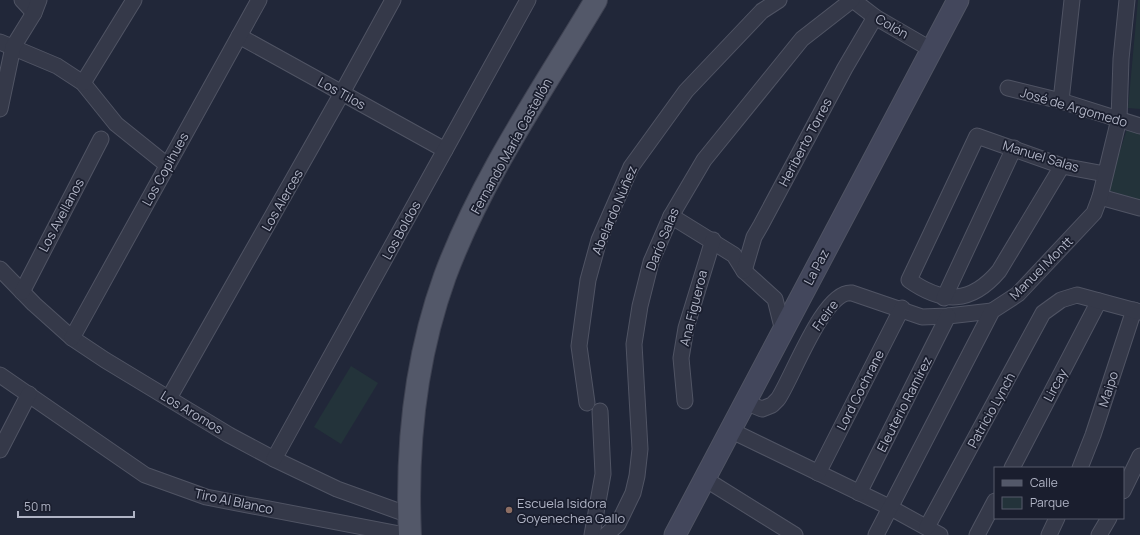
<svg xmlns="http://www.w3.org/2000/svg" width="1140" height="535" viewBox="0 0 1140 535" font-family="Manrope,sans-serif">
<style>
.green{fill:#23333a}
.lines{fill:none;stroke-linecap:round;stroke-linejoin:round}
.street-casing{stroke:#505464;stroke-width:17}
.secondary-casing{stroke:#505464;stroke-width:23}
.primary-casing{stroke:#3e4252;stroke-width:24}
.street{stroke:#353949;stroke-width:15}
.secondary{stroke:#43475c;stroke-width:21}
.primary{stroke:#535869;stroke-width:22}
.education-dot{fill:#8d6e63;stroke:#1a1e2e;stroke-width:1.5}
.labels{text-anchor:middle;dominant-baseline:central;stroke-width:3.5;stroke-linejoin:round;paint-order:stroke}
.street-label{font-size:13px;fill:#b0b4c5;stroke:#1a1e2e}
.poi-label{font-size:13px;fill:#b0b4c5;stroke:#1a1e2e;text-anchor:start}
</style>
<rect width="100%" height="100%" fill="#212739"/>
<g class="green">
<polygon points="1138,0 1140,0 1140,109 1128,108"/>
<polygon points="1128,126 1140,130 1140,200 1107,190"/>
<polygon points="351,366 378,383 341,444 314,427"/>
</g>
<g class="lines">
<defs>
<g id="street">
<polyline points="22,0 34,13"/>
<polyline points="853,0 875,17 932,50"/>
<polyline points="239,36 445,150"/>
<polyline points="0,42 57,66 83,83 116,124 167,165"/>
<polyline points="83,83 134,0"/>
<polyline points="1008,88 1061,101 1140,126"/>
<polyline points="1061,101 1072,0"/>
<polyline points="0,109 13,47 34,13 39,0"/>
<path d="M1062,166L999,271C971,304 943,304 909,280L977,136L1062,166L1105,174"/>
<polyline points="1100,197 1140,208"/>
<polyline points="671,216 734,255 744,271 775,299 783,331"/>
<polyline points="0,269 34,304 72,338 105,360 229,435 274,459 337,489 409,515"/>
<polyline points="744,271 754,237 761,225 845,68 875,17"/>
<polyline points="22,292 101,139"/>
<polyline points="944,298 1014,148"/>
<polyline points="72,338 259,0"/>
<polyline points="0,375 145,475 206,497 405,535"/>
<polyline points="169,398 342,93 393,0"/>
<polyline points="685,401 681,358 686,328 713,240"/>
<path d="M745,402L762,409L772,405L778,399C792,379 824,289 852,293L922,317L948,316L992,311"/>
<polyline points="587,403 579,346 588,280 599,240 631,167 686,91 762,11 779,0"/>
<polyline points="730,430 891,508 940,535"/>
<polyline points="0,450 29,394"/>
<polyline points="274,459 528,0"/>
<polyline points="1012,468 1099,301"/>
<polyline points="1080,468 1093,435 1134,310"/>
<polyline points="818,473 902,308"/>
<polyline points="705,479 795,535"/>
<polyline points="1123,491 1140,456"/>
<polyline points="859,493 948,316"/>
<polyline points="927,527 1043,313 1061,300 1077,295 1140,312"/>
<polyline points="592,535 603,474 600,411"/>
<polyline points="606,535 618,524 633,493 637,476 640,449 634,344 640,306 651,262 671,216 704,160 802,39 852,0"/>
<polyline points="876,535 992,311 1018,294 1094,213 1100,197 1119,119 1121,59 1127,0"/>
<polyline points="977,535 995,501"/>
<polyline points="1049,535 1057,518"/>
<polyline points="1099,535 1109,518"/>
</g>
<polyline id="secondary" points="675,535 958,0"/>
<path id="primary" d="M410,535C406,447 415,359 445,276C482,177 543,89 596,0"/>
</defs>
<use href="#street" class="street-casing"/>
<use href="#secondary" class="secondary-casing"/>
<use href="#primary" class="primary-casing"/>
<use href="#street" class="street"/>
<use href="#secondary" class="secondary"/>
<use href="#primary" class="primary"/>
</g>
<circle class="education-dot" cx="509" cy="510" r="4"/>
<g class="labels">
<g class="street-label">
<text transform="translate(892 26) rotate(30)">Colón</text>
<text transform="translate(342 93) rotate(29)">Los Tilos</text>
<text transform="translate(1074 107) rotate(16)">José de Argomedo</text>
<text transform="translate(805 142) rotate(-62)">Heriberto Torres</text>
<text transform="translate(511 146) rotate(-61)">Fernando María Castellón</text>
<text transform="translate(1041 156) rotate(17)">Manuel Salas</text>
<text transform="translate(165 169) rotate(-61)">Los Copihues</text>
<text transform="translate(282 200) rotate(-60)">Los Alerces</text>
<text transform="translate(614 210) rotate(-67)">Abelardo Núñez</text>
<text transform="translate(61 215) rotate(-62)">Los Avellanos</text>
<text transform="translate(401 230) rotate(-61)">Los Boldos</text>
<text transform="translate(662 239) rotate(-68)">Darío Salas</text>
<text transform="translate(816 267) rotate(-62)">La Paz</text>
<text transform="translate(1041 268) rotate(-45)">Manuel Montt</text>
<text transform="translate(693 308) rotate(-76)">Ana Figueroa</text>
<text transform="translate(825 315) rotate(-54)">Freire</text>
<text transform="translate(1055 385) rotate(-62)">Lircay</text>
<text transform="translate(1108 389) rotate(-72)">Maipo</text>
<text transform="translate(860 390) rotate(-63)">Lord Cochrane</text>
<text transform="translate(904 404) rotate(-63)">Eleuterio Ramírez</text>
<text transform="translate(991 410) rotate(-61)">Patricio Lynch</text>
<text transform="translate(192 412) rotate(31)">Los Aromos</text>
<text transform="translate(234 501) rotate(12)">Tiro Al Blanco</text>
</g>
<g class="poi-label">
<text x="517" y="503">Escuela Isidora<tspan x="517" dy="15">Goyenechea Gallo</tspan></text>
</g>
</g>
<rect x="994" y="467" width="130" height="52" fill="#1a1e2e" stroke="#565a6a"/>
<rect x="1002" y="480" width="20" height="6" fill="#535869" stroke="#565a6a"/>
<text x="1030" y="487" font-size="12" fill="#b0b4c5">Calle</text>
<rect x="1002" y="497" width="20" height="12" fill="#23333a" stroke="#565a6a"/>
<text x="1030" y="507" font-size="12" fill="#b0b4c5">Parque</text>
<path d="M18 511v6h116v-6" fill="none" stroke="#b0b4c5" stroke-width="2"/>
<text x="24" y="511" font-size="12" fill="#b0b4c5" stroke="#1a1e2e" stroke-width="3" paint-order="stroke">50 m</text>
</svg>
